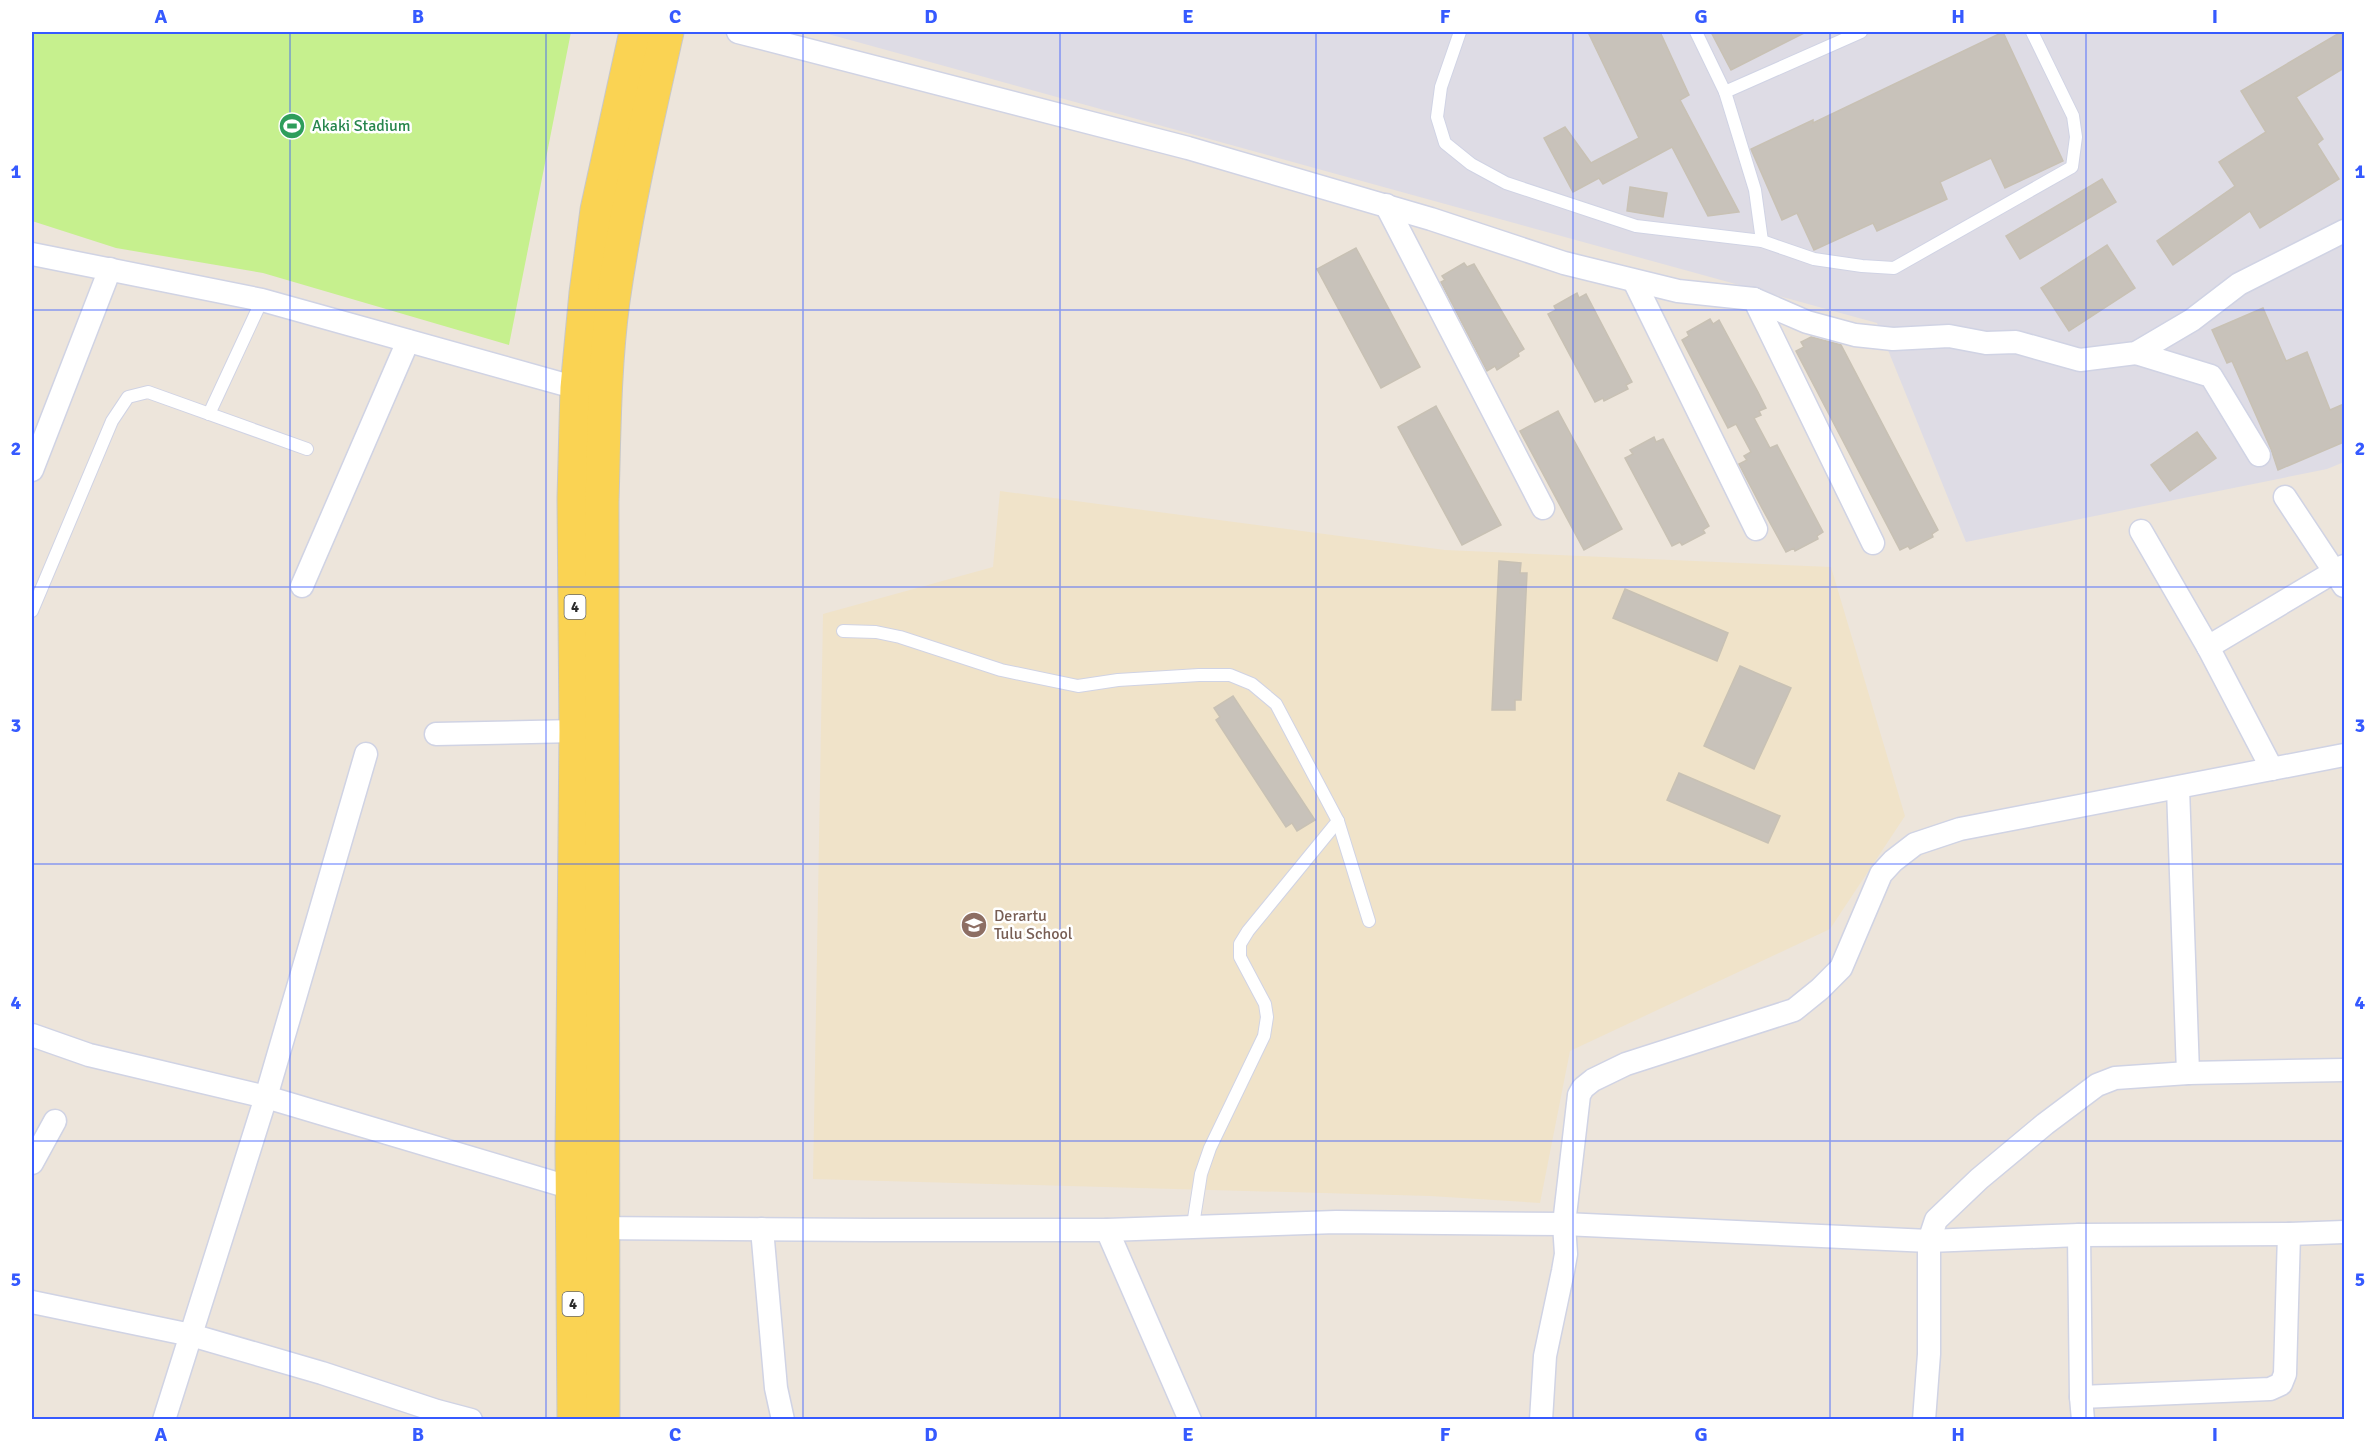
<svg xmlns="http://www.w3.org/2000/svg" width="2376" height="1451" viewBox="0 0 2376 1451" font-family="Signika,sans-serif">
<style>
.industrial{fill:#dedce5}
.education{fill:#f0e3c9}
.pitch{fill:#c6f08e}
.building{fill:#c8c2ba;stroke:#c8c1b4;stroke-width:1.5}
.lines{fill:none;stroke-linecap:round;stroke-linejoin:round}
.service-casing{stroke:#d0d3e4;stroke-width:14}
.minor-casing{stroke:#d0d3e4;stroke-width:25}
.primary-casing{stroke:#c8c8c8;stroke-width:35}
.service{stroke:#fff;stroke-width:12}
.minor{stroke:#fff;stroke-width:22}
.primary{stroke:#fad353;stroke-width:33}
.grid{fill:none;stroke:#365aff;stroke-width:1.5;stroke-opacity:0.55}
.labels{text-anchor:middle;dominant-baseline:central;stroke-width:5;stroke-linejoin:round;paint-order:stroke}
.shield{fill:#fff;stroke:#6a6a6a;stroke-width:1.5}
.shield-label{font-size:15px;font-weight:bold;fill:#2a2a2a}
.leisure-label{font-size:16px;fill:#27864d;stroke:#fff;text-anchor:start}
.education-label{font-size:16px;fill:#785e54;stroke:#fff;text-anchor:start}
.neatline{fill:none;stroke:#365aff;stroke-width:2}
.grid-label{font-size:20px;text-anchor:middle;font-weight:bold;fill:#365aff}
</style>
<rect width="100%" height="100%" fill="#ede5db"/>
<polygon class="industrial" points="821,32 2344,32 2344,462 2327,469 1966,542 1877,323"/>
<polygon class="education" points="1000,491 1445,550 1831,567 1905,816 1830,929 1570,1051 1540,1203 1430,1196 813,1179 823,614 993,567"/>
<polygon class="pitch" points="32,32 571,32 509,345 263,273 116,248 32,221"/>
<g class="building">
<polygon points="1588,32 1660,32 1689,95 1680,100 1739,212 1708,216 1672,147 1603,184 1599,178 1573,192 1544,138 1565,127 1591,163 1639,138"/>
<polygon points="1711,32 1806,32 1731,70"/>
<polygon points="2003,32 2063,161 2005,188 1991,158 1940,182 1947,199 1877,231 1873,223 1814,250 1797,213 1782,220 1751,149 1813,120 1813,123"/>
<polygon points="2341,32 2344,32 2344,68 2296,97 2323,139 2317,144 2339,179 2260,228 2250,211 2173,265 2157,241 2235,186 2219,162 2266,132 2241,91"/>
<polygon points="2102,179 2116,202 2020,259 2006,236"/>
<polygon points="1630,187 1667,193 1663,217 1627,211"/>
<polygon points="2107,245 2135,288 2069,331 2041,288"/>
<polygon points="1356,248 1420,367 1381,388 1317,269"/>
<polygon points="1464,263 1467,267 1474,264 1524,349 1518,353 1519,356 1497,370 1495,366 1487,371 1441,282 1445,280 1442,276"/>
<polygon points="1577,293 1579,298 1586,294 1632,382 1626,385 1628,389 1604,401 1603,398 1595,402 1548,314 1556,310 1554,306"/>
<polygon points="2263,308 2286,361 2307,352 2330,410 2344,404 2344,442 2278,470 2271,449 2232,361 2227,363 2212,330"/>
<polygon points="1710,319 1713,324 1719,320 1758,392 1766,408 1759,411 1761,415 1754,418 1770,448 1777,445 1823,532 1817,536 1818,539 1795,551 1794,548 1786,552 1763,510 1739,464 1747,460 1744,456 1751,452 1736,424 1728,428 1682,340 1689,336 1687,332"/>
<polygon points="1811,337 1841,345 1938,530 1932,534 1933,537 1910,549 1908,546 1900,550 1796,351 1804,347 1801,342"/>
<polygon points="1436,406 1501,525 1462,545 1398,427"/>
<polygon points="1558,411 1622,529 1584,550 1520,431"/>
<polygon points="2197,432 2216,458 2170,491 2151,465"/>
<polygon points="1654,437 1656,442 1663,439 1709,526 1703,530 1705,533 1682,545 1680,542 1672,546 1625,458 1633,454 1630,450"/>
<polygon points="1499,561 1521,563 1520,573 1527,573 1521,700 1515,700 1515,710 1492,710"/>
<polygon points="1625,589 1728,633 1717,661 1613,618"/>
<polygon points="1740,666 1791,688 1754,769 1704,746"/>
<polygon points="1233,696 1315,820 1297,831 1292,823 1286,827 1216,720 1220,717 1214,708"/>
<polygon points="1679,773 1780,816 1768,843 1667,800"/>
</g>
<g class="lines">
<defs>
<g id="service">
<polyline points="1460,32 1441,87 1437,117 1445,143 1471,164 1506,183 1636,226 1762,241 1814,259 1862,266 1894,268 2072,167 2076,137 2073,116 2032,32"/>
<polyline points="1696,32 1725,92 1755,190 1762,241"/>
<polyline points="1725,92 1861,32"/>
<polyline points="209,414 262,300"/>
<polyline points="32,611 112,421 128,397 148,392 307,449"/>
<polyline points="843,631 876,632 900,637 1001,670 1078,686 1118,680 1199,675 1230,675 1252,684 1276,704 1338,821 1369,921"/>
<polyline points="1193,1225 1201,1174 1210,1148 1264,1036 1267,1017 1265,1004 1240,957 1240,944 1248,931 1338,821"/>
</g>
<g id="minor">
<polyline points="738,32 1188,148 1431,219 1564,263 1678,291 1754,299 1807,322 1855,335 1893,339 1949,336 1986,343 2016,342 2080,360 2136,353 2192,320 2239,284 2344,231"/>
<polyline points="1386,205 1543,508"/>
<polyline points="32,254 262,300 577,388"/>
<polyline points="1634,281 1756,529"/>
<polyline points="1754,299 1873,543"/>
<polyline points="2136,353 2211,376 2259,455"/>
<polyline points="32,470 110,269"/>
<polyline points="2285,497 2344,586"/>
<polyline points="2141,531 2208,647 2272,769"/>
<polyline points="302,586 408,341"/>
<polyline points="2208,647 2344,566"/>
<polyline points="436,734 576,731"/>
<polyline points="2178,788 2188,1073"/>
<polyline points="32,1035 89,1055 266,1097 572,1188"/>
<polyline points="32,1163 55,1121"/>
<polyline points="589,1228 874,1230 1107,1230 1336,1222 1564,1224 1929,1241 2079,1235 2289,1234 2344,1232"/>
<polyline points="762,1229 776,1388 783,1420"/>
<polyline points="1107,1230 1190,1420"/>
<polyline points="2079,1235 2081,1397 2083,1420"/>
<polyline points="32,1302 191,1335 322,1373 437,1411 471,1420"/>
<polyline points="2081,1397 2270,1389 2281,1384 2285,1374 2289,1234"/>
<polyline points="164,1420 266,1097 366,754"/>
<polyline points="1541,1420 1545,1356 1563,1271 1566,1254 1564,1224 1579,1095 1583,1088 1593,1080 1626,1064 1794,1010 1820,989 1841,968 1881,874 1893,861 1915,844 1960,829 2344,755"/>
<polyline points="1924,1420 1929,1354 1929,1241 1936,1220 1979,1179 2045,1124 2097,1085 2115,1078 2188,1073 2344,1070"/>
</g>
<g id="primary">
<polyline points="574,1420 572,1151 576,731 574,498 577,388 586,293 597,210 636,32"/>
<path d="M603,1420L602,502C604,435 604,368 613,301C626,210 647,121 667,32"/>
</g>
</defs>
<use href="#service" class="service-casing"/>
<use href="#minor" class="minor-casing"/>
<use href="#primary" class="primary-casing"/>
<use href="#service" class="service"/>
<use href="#minor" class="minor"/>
<use href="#primary" class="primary"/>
</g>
<path class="grid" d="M290,32V1420M546,32V1420M803,32V1420M1060,32V1420M1316,32V1420M1573,32V1420M1830,32V1420M2086,32V1420M32,310H2344M32,587H2344M32,864H2344M32,1141H2344"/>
<defs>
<symbol id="stadium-disc" viewBox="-11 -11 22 22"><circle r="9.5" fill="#2e9e5b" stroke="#fff"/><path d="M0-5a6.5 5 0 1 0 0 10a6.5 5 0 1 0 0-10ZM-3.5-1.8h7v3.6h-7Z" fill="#fff"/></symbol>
<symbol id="school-disc" viewBox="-11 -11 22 22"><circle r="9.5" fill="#8d6e63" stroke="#fff"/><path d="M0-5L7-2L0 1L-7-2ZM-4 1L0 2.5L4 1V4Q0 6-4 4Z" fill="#fff"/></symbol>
</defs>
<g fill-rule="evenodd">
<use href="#stadium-disc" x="277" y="111" width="30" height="30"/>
<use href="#school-disc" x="959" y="910" width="30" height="30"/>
</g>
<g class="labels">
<g class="shield">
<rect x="564.5" y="595" width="21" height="24" rx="4.5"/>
<rect x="562.5" y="1292" width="21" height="24" rx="4.5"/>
</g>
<g class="shield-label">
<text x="575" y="607">4</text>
<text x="573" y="1304">4</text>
</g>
<g class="leisure-label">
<text x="312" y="126">Akaki Stadium</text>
</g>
<g class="education-label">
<text x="994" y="916">Derartu<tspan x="994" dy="18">Tulu School</tspan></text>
</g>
</g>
<rect width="2376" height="1451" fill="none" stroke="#ffffff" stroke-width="66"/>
<rect x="33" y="33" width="2310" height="1385" class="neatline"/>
<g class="grid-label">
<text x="161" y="23">A</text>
<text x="418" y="23">B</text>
<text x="675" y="23">C</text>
<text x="931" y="23">D</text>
<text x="1188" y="23">E</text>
<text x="1445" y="23">F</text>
<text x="1701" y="23">G</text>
<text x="1958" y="23">H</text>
<text x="2215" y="23">I</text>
<text x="16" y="178">1</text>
<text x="2360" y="178">1</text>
<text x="16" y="455">2</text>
<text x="2360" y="455">2</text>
<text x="16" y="732">3</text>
<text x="2360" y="732">3</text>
<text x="16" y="1009">4</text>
<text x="2360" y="1009">4</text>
<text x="16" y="1286">5</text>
<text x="2360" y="1286">5</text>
<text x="161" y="1441">A</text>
<text x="418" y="1441">B</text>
<text x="675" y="1441">C</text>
<text x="931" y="1441">D</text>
<text x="1188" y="1441">E</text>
<text x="1445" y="1441">F</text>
<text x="1701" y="1441">G</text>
<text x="1958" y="1441">H</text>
<text x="2215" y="1441">I</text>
</g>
</svg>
